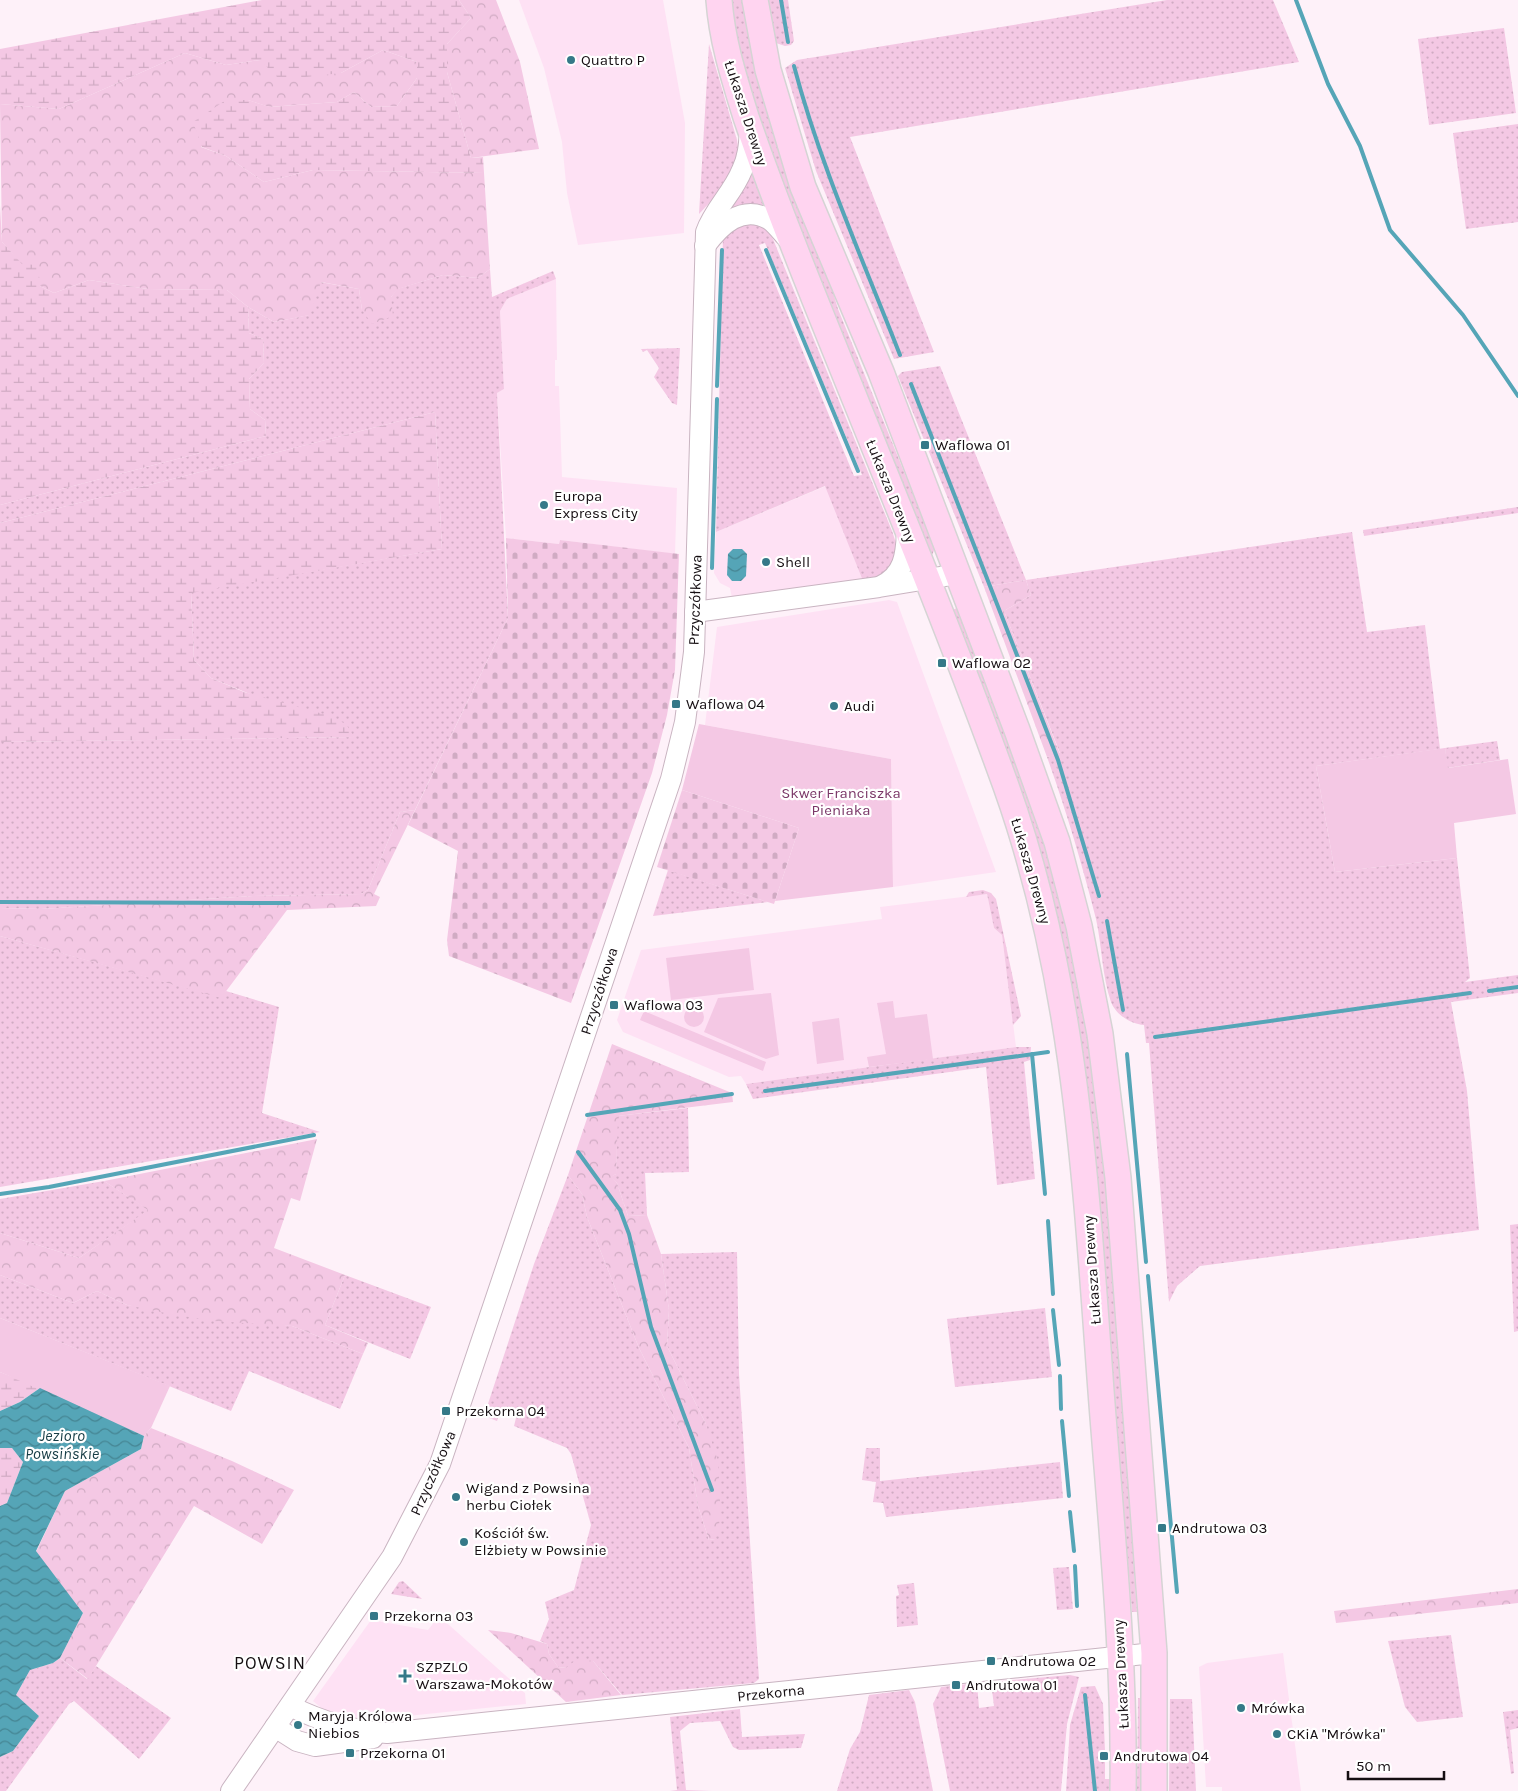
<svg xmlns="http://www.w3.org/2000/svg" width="1518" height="1791" viewBox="0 0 1518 1791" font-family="Karla,sans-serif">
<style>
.built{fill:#fee1f4}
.grass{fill:url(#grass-dots);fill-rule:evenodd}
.forest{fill:url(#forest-crowns)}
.wetland{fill:url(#wetland-marsh)}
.cemetery{fill:url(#cemetery-stones)}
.green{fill:#f4c8e4}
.water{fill:url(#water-waves)}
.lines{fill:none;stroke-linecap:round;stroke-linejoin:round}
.stream{stroke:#55a5b7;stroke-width:4}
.minor-casing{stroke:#c9b4c1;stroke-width:22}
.major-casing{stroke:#d5d4d4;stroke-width:28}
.minor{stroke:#fff;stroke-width:20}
.major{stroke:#ffd4f0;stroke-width:25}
.poi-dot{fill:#357988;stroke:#fff;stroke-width:2}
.labels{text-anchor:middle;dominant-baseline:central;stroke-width:4.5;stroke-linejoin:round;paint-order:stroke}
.poi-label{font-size:15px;fill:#150e12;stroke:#fff;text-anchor:start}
.street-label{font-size:15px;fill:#150e12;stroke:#fff}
.park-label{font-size:15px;fill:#7a3667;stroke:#fff}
.water-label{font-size:16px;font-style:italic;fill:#163c45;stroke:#fff}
.quarter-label{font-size:18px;letter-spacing:1px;fill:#150e12;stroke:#fff}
</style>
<defs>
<pattern id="grass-dots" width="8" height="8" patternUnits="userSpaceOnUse" patternTransform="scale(1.25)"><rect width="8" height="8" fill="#f4c8e4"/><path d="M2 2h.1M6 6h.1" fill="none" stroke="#d0abc3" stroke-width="1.8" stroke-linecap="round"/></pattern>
<pattern id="forest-crowns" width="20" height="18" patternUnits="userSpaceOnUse" patternTransform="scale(1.25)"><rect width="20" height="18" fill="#f4c8e4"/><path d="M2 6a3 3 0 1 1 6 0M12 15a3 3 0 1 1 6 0" fill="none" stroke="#d0abc3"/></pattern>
<pattern id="wetland-marsh" width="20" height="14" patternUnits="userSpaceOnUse" patternTransform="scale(1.25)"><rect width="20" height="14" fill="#f4c8e4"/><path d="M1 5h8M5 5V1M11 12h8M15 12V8" fill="none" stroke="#d0abc3"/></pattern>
<pattern id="cemetery-stones" width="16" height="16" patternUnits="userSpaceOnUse" patternTransform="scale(1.25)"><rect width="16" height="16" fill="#f4c8e4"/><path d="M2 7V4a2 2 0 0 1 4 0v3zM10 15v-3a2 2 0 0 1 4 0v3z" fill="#d0abc3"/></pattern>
<pattern id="water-waves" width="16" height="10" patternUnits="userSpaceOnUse" patternTransform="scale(1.25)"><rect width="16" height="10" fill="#55a5b7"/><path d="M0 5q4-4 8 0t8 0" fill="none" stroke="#458593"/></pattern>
</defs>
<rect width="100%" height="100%" fill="#fef1f9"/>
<g class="built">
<polygon points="519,0 663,0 685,123 684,233 578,245 567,193 562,142 544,68"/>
<polygon points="556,279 557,360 555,360 555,386 559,386 562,477 677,488 675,554 560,540 559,544 506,538 497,393 504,389 500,311 507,299"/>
<polygon points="826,486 863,581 732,598 730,588 720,583 714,573 716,532"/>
<polygon points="889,600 897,602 996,872 893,887 891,759 705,725 717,627"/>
<polygon points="987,894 994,928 1002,935 1016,1047 746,1084 741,1076 729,1077 623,1032 617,1020 641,950 882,919 880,907"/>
<polygon points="439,1616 525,1693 526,1704 358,1721 326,1712 313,1701 371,1620 428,1630"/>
<polygon points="1283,1653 1301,1791 1222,1791 1222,1787 1206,1787 1199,1667 1207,1663"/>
</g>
<g class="grass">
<polygon points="727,0 746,0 838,309 935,548 930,560 924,556 736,61"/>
<polygon points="766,0 788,0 794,41 791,45 785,46 776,43 771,32"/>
<polygon points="1167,0 1273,0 1299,62 850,137 934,352 894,359 816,171 785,68 797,60"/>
<polygon points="1504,28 1516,113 1429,125 1418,39"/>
<path d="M709,44L737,140C743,169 718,194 699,214Z"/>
<polygon points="1518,124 1518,222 1466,229 1453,133"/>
<polygon points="753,169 770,209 718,218"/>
<path d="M757,222L769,232L773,239L892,531L899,552L885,577L863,581L825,486L716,532L723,236L732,225ZM765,243L862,475L854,476L759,245Z"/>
<polygon points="490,269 492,297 553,271 556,279 507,299 500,311 504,389 497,393 508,618 415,810 400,812 368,890 361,894 253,896 41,909 0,908 0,742 354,737 211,678 194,660 191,592 442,549 435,412 0,523 0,505 266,436 265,420 250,409 249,379 264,363 263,339 249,333 248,307 274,322 309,315 320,282 359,289 362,310 391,297 397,289 443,275 478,278"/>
<polygon points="680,348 677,405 672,403 654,377 659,368 647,350 643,352 641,349"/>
<path d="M940,366L1026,580L1352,532L1367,632L1425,625L1440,749L1316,766L1335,872L1457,858L1470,978L1465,982L1518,975V993L1451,1002L1467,1091L1479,1230L1200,1266L1177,1286L1169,1302L1149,1043H1146L1144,1025C1131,1024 1116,1015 1111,1002C1102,976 1102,946 1096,919C1082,864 1066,810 1047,757L1060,753L1004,611L1031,595L1026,580L984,587L898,376L902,372Z"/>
<polygon points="1518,507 1518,513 1364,536 1363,530"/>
<polygon points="957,608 1050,849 1098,1063 1128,1446 1128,1483 1137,1612 1132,1612 1117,1430 1107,1369 1082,1072 947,612"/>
<polygon points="1497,741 1500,760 1447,768 1445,748"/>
<polygon points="668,870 768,902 653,916"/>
<polygon points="983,890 991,893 996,899 1021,1016 1013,1025 1002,935 994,928 987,894 966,897 969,892"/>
<polygon points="0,936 220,997 226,991 279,1007 262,1113 320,1132 0,1187"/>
<polygon points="1016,1047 1031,1047 1030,1060 1024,1062 1035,1179 997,1185 986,1067 753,1099 746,1084"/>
<polygon points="688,1108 689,1172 645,1173 647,1215 628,1216 617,1183 610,1177 616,1174 617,1116"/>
<polygon points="568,1175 582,1194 587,1217 639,1348 689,1448 698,1506 709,1540 715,1539 706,1424 667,1346 669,1310 661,1254 737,1252 739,1374 759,1679 754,1683 622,1695 593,1661 566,1668 558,1667 549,1654 547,1644 540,1641 549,1619 545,1602 574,1590 591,1525 571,1454 567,1448 514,1426 516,1418 500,1413 497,1421 484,1416 534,1264"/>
<polygon points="104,1181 149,1210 79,1258 0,1233 0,1199"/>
<polygon points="1518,1224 1518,1331 1514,1332 1510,1225"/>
<polygon points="0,1275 73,1303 97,1291 127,1305 292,1326 363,1354 340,1409 249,1371 231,1411 0,1318"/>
<polygon points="345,1275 431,1307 410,1359 325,1325"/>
<polygon points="1045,1308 1052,1377 955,1387 947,1319"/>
<polygon points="866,1448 880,1448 880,1481 1060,1462 1063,1498 886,1517 883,1503 873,1502 876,1482 862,1480"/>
<polygon points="1069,1567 1073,1609 1057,1610 1053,1568"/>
<polygon points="403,1581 422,1599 391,1594 399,1582"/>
<polygon points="914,1583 918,1625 897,1627 896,1596 899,1595 897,1585"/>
<polygon points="1451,1635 1463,1717 1417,1722 1405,1707 1388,1641"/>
<polygon points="60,1658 87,1679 96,1666 171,1718 139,1759 74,1701 69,1704 6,1791 0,1791 0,1757 13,1751 39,1716 16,1695 30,1670 53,1663"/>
<polygon points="1070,1675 1079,1677 1067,1724 1061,1791 950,1791 933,1704 941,1687 977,1683 979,1708 994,1706 991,1682"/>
<polygon points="1095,1686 1103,1704 1105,1751 1102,1751 1102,1761 1105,1761 1105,1779 1110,1779 1110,1791 1066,1791 1070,1725 1081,1687"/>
<polygon points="909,1690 915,1702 933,1791 837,1791 850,1749 860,1732 869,1695"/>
<polygon points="1138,1698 1143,1698 1143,1791 1137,1791"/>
<polygon points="1170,1699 1192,1699 1196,1791 1169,1791"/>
<polygon points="740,1709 742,1737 805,1734 801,1748 739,1750 733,1747 720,1721 690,1723 680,1731 686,1790 712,1791 670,1791 677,1790 670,1717"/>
<polygon points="1518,1710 1518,1728 1510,1730 1514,1773 1511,1774 1503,1712"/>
</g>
<g class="forest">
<polygon points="459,0 496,0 520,62 539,149 471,158 447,72 447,44 471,18"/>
<polygon points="383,50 417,62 417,78 397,106 371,107 354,92 337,102 269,107 248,100 201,147 226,156 264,182 313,170 484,173 490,269 478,278 443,275 398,289 391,297 393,316 372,324 362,310 359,289 321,282 310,315 274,322 248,307 227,290 148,289 89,280 54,293 40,286 2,242 0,104 59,109 185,53 226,65 260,60 341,73"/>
<polygon points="1026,580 1031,595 1004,611 1060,754 1047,757 984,587"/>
<polygon points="415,810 374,894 380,897 376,906 287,910 221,998 0,936 0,908 41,909 253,896 361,894 368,890 400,812"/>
<polygon points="612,1044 732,1093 733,1102 618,1116 616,1174 611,1177 617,1183 628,1216 647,1215 661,1254 669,1310 667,1346 706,1424 718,1461 720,1502 719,1530 715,1539 709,1540 698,1506 689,1448 639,1348 587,1217 582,1194 568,1175"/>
<polygon points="317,1139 300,1201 291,1198 274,1248 345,1275 325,1325 368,1343 363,1354 292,1326 214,1321 165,1313 127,1305 97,1291 73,1303 0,1275 0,1233 79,1258 148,1210 104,1181"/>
<polygon points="151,1428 232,1461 294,1490 262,1544 194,1506 88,1679 60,1658 83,1613 36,1552 65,1491 141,1449 144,1436"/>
<polygon points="1518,1589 1518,1603 1336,1623 1334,1611"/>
<polygon points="488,1630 511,1633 547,1644 549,1654 558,1667 566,1668 577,1659 593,1661 621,1695 566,1702"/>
</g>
<g class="wetland">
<polygon points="262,0 459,0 471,18 447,44 447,72 471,158 483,157 484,173 313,170 264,182 226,156 202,147 193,122 226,100 248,100 270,107 337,102 354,92 371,107 397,106 417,78 417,62 383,50 341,73 280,80 260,60 226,65 185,53 59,109 0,104 0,49"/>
<polygon points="0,205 2,242 22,264 38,265 40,286 54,293 89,280 148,289 227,290 248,307 249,333 263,339 264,363 249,379 250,409 265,420 266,436 0,505"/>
<polygon points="435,412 442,549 191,593 194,660 211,678 244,692 327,715 346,724 354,737 0,742 0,523"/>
<polygon points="0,1372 40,1388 20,1402 0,1411"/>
<polygon points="0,1448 12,1448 23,1462 7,1503 0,1506"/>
</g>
<g class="cemetery">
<polygon points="506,538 559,544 560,540 679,554 675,670 667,715 652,773 571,1003 449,956 447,940 458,851 408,825 508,618"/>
<polygon points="682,790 799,828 774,904 657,867"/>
</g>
<g class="green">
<polygon points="699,724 891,759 893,887 775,901 799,828 682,790"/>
<polygon points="1445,748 1448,768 1508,759 1516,814 1454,823 1457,858 1335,872 1316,766"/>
<polygon points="749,948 754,990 671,1000 666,958"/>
<polygon points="771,993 779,1055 766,1059 704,1032 718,998"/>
<polygon points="893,1001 895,1018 927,1014 933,1059 869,1067 867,1057 886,1054 877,1003"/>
<circle cx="694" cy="1017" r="10"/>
<polygon points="644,1011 766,1062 763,1071 640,1020"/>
<polygon points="839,1018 844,1060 817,1064 812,1022"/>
<polygon points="0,1318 170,1386 151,1428 144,1436 0,1372"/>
</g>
<g class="water">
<polygon points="733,549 742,549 747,554 746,576 741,581 732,581 727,575 728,554"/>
<polygon points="40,1388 144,1436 141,1449 65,1491 36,1551 83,1613 60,1658 53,1663 30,1670 16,1695 39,1716 13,1751 0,1757 0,1506 7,1503 23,1462 12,1448 0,1448 0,1411 20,1402"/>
</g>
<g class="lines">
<g class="stream">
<polyline points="781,0 788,42"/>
<polyline points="1296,0 1328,84 1360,146 1390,230 1463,315 1518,396"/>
<path d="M794,66C820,165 863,260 900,355"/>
<polyline points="766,250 858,471"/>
<polyline points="911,384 1058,760 1099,896"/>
<polyline points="717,386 722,250"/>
<polyline points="712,568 717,399"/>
<polyline points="0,902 289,903"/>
<polyline points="1107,921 1123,1010"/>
<polyline points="1489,991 1518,987"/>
<polyline points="1155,1037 1470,993"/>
<polyline points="1032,1054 1045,1194"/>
<polyline points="1127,1054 1146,1262"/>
<polyline points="765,1091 1048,1052"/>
<polyline points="587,1115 732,1094"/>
<polyline points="578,1152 620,1210 629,1234 651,1327 712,1490"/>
<polyline points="0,1194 49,1187 314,1135"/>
<polyline points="1048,1221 1053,1294"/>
<polyline points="1148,1276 1177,1592"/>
<polyline points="1053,1310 1059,1365"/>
<polyline points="1060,1376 1061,1409"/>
<polyline points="1062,1421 1069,1496"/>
<polyline points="1070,1512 1074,1551"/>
<polyline points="1075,1566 1077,1606"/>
<polyline points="1085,1695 1095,1791"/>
</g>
<defs>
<g id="minor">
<path d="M705,246C720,226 742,203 770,220C777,225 783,234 789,240"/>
<path d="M881,586C904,575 906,555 907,532"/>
<polyline points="695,612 879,587 958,574"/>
<path d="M290,1706C322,1722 352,1731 387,1733L1154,1653"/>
<polyline points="275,1727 297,1741 315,1746 373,1738"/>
<path d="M231,1791L392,1557L440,1464L671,779L685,722L694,652L706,232C714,209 733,193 742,170C748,158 749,145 750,131"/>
</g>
<g id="major">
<path d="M719,0C722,41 734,78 746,117C767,179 791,240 815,300C880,462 947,623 1006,786C1076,982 1086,1186 1101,1391C1111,1524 1125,1657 1123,1791"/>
<polyline points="755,0 768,70 803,187 881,372 1017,730 1057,842 1079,926 1100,1034 1118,1178 1154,1653 1154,1791"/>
</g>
</defs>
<use href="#minor" class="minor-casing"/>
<use href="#major" class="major-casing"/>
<use href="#minor" class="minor"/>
<use href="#major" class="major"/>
</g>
<g class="poi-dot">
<circle cx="571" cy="60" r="5"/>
<rect x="920" y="440" width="10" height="10" rx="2.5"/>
<circle cx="544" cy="505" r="5"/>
<circle cx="766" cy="562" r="5"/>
<rect x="937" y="658" width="10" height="10" rx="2.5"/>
<rect x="671" y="699" width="10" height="10" rx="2.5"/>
<circle cx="834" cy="706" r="5"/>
<rect x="609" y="1000" width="10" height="10" rx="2.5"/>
<rect x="441" y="1406" width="10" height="10" rx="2.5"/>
<circle cx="456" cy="1497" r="5"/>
<rect x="1157" y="1523" width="10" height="10" rx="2.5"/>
<circle cx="464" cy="1542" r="5"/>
<rect x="369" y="1611" width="10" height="10" rx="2.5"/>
<rect x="986" y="1656" width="10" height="10" rx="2.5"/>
<path d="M402.5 1668.5h5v5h5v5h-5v5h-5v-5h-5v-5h5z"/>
<rect x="951" y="1680" width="10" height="10" rx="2.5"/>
<circle cx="1241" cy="1708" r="5"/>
<circle cx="298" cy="1725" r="5"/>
<circle cx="1277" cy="1734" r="5"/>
<rect x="345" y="1748" width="10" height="10" rx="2.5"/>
<rect x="1099" y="1751" width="10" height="10" rx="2.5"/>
</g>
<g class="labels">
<g class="poi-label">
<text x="581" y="60">Quattro P</text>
<text x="935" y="445">Waflowa 01</text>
<text x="554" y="496">Europa<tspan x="554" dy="17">Express City</tspan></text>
<text x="776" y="562">Shell</text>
<text x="952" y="663">Waflowa 02</text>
<text x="686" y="704">Waflowa 04</text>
<text x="844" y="706">Audi</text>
<text x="624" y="1005">Waflowa 03</text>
<text x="456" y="1411">Przekorna 04</text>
<text x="466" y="1488">Wigand z Powsina<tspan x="466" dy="17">herbu Ciołek</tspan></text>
<text x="1172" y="1528">Andrutowa 03</text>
<text x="474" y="1533">Kościół św.<tspan x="474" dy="17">Elżbiety w Powsinie</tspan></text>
<text x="384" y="1616">Przekorna 03</text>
<text x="1001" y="1661">Andrutowa 02</text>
<text x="416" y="1667">SZPZLO<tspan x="416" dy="17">Warszawa-Mokotów</tspan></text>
<text x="966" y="1685">Andrutowa 01</text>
<text x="1251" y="1708">Mrówka</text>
<text x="308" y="1716">Maryja Królowa<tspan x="308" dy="17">Niebios</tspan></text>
<text x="1287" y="1734">CKiA "Mrówka"</text>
<text x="360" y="1753">Przekorna 01</text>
<text x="1114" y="1756">Andrutowa 04</text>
</g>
<g class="street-label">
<text transform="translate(746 113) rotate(72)">Łukasza Drewny</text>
<text transform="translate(891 491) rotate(68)">Łukasza Drewny</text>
<text transform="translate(695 600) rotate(-88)">Przyczółkowa</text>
<text transform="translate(1031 871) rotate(74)">Łukasza Drewny</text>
<text transform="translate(599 991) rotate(-72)">Przyczółkowa</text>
<text transform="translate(1092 1270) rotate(-94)">Łukasza Drewny</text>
<text transform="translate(433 1473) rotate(-66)">Przyczółkowa</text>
<text transform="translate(1121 1674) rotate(-93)">Łukasza Drewny</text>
<text transform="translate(771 1693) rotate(-6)">Przekorna</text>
</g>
<g class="park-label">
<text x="841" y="793">Skwer Franciszka<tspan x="841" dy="17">Pieniaka</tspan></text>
</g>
<g class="water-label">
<text x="62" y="1435">Jezioro<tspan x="62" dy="18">Powsińskie</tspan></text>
</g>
<g class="quarter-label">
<text x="270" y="1663">POWSIN</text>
</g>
</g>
<path d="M1348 1771v8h96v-8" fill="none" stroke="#150e12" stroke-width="2.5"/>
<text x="1356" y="1771" font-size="15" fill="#150e12" stroke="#ffffff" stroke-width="4" paint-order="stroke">50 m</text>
</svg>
